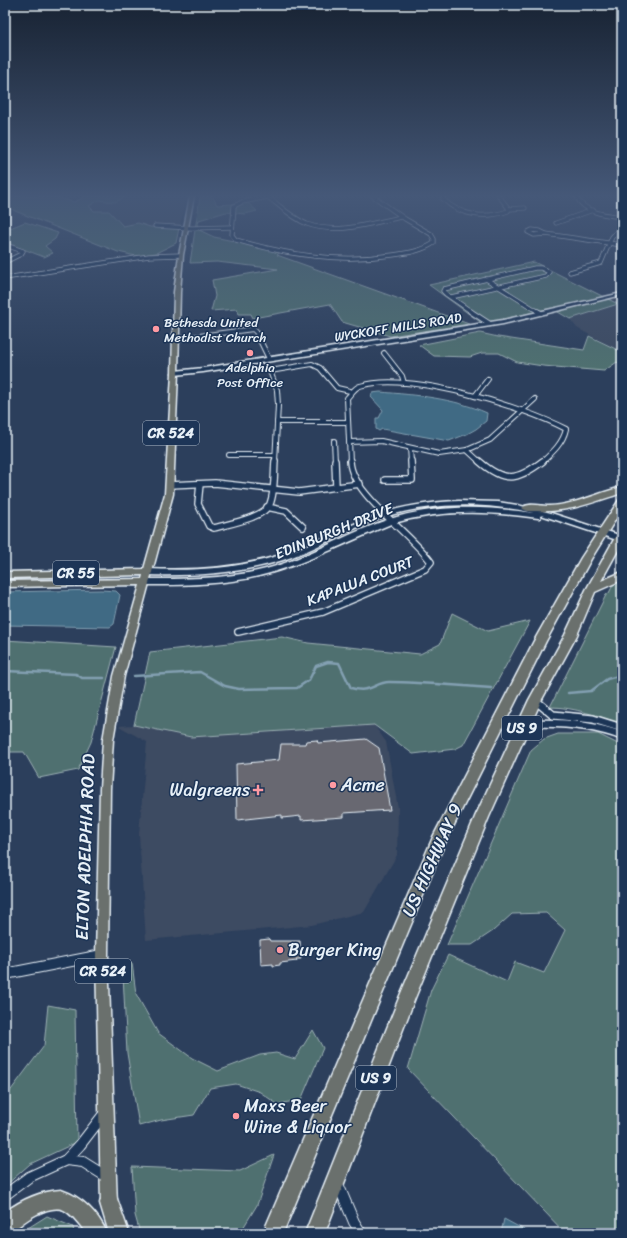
<svg xmlns="http://www.w3.org/2000/svg" width="627" height="1238" viewBox="0 0 627 1238" font-family="Sriracha,sans-serif">
<style>
.built{fill:#3e4b62}
.green{fill:#507070;stroke:#9cb0b4}
.water{fill:#3f6a84;stroke:#83a0b2}
.lines{fill:none;stroke-linecap:round;stroke-linejoin:round}
.stream{stroke:#83a0b2;stroke-width:2.5}
.building{fill:#676871;stroke:#e8f1f8}
.street-far4-casing{stroke:#e8f1f8;stroke-width:5}
.street-far3-casing{stroke:#e8f1f8;stroke-width:6}
.street-far2-casing{stroke:#e8f1f8;stroke-width:8}
.street-far1-casing{stroke:#e8f1f8;stroke-width:10}
.street-casing{stroke:#e8f1f8;stroke-width:12}
.secondary-casing{stroke:#e8f1f8;stroke-width:3}
.primary-casing{stroke:#e8f1f8;stroke-width:3}
.highway-casing{stroke:#e8f1f8;stroke-width:3}
.street-far4{stroke:#1d3557;stroke-width:3.5}
.street-far3{stroke:#1d3557;stroke-width:4}
.street-far2{stroke:#1d3557;stroke-width:5.5}
.street-far1{stroke:#1d3557;stroke-width:7}
.street{stroke:#1d3557;stroke-width:10}
.secondary{fill:#1d3557;fill-rule:evenodd}
.primary{fill:#6b706d;fill-rule:evenodd}
.highway{fill:#6b706d;fill-rule:evenodd}
.poi-dot{fill:#ff9aa2;stroke:#1d3557;stroke-width:1.5}
.labels{text-anchor:middle;dominant-baseline:central;stroke-width:3;stroke-linejoin:round;paint-order:stroke}
.far-poi-label{font-size:13px;fill:#e8f1f8;stroke:#1d3557;text-anchor:start}
.far-street-label{font-size:13px;fill:#e8f1f8;stroke:#1d3557}
.shield{fill:#1d3557;stroke:#abb9c8;stroke-width:1}
.shield-label{font-size:14px;font-weight:bold;fill:#e8f1f8}
.street-label{font-size:15px;fill:#e8f1f8;stroke:#1d3557}
.near-poi-label{font-size:18px;fill:#e8f1f8;stroke:#1d3557;text-anchor:start}
.near-street-label{font-size:18px;fill:#e8f1f8;stroke:#1d3557}
</style>
<rect width="100%" height="100%" fill="#2c3f5c"/>
<filter id="ink" filterUnits="userSpaceOnUse"><feTurbulence type="fractalNoise" baseFrequency=".025" numOctaves="2"/><feDisplacementMap in="SourceGraphic" scale="8" xChannelSelector="R" yChannelSelector="G"/><feConvolveMatrix kernelMatrix="1 2 1 2 8 2 1 2 1" color-interpolation-filters="sRGB"/></filter>
<g filter="url(#ink)">
<g class="built">
<polygon points="127,196 142,199 157,197 156,196 188,196 179,228 150,227 138,223 123,226 109,211 94,211 89,206 99,200 115,202"/>
<polygon points="622,293 622,352 577,328 570,319 617,304 605,297"/>
<polygon points="134,725 191,737 374,725 386,742 398,808 397,855 364,912 312,925 146,940 139,834 147,742 119,726"/>
</g>
<g class="green">
<polygon points="10,196 55,197 74,202 87,196 127,196 115,202 99,200 89,206 94,211 109,211 123,226 138,223 150,227 179,228 176,243 156,253 136,256 118,252 15,211 5,204 5,198 11,197"/>
<polygon points="200,197 213,197 217,205 248,203 257,211 245,214 226,212 199,220 197,229 214,237 282,251 277,255 469,324 390,336 342,322 330,304 253,318 251,314 239,314 237,309 211,311 215,296 212,280 278,269 217,262 190,263"/>
<polygon points="25,222 58,233 55,239 45,246 53,253 44,257 5,242 5,230"/>
<polygon points="534,262 618,304 570,319 551,308 483,324 429,285"/>
<polygon points="480,333 498,337 584,350 589,336 622,352 622,366 617,362 604,371 543,366 517,362 499,353 482,353 470,357 434,356 419,345"/>
<path d="M622,581V725C599,716 574,707 550,707L606,595L609,593L613,585Z"/>
<polygon points="452,613 488,631 530,621 463,745 455,749 413,754 374,725 191,737 134,725 150,652 282,637 308,643 420,654 440,644"/>
<polygon points="5,640 116,647 91,742 78,770 39,778 24,752 5,752"/>
<polygon points="558,734 598,734 622,746 622,1233 565,1233 408,1069 431,990 448,955 507,982 515,962 544,973 565,930 546,913 512,914 493,931 472,945 447,945 531,750 544,739"/>
<polygon points="125,963 132,963 136,994 158,1033 192,1058 218,1071 260,1055 276,1053 295,1059 313,1030 323,1048 301,1100 277,1104 260,1092 236,1084 210,1088 194,1115 161,1120 139,1126 127,1053 123,975"/>
<polygon points="48,1005 75,1010 77,1142 30,1164 5,1186 5,1098 44,1046"/>
<polygon points="274,1155 257,1205 240,1233 140,1233 135,1215 132,1167 240,1171"/>
<polygon points="47,1216 73,1227 74,1233 20,1233"/>
</g>
<g class="water">
<path d="M380,392C416,395 453,398 487,413L486,421L476,429L467,434L449,441L382,429L379,431L376,429V418H379L383,410L371,397L372,393Z"/>
<polygon points="101,590 116,591 120,595 114,624 110,627 5,625 5,592"/>
<polygon points="504,1219 530,1233 501,1233"/>
</g>
<g class="lines">
<g class="stream">
<polyline points="5,671 76,674 82,678 104,678"/>
<path d="M134,676L200,672L225,686L239,689L297,688L309,680L316,666L328,662L339,663L351,688C371,694 375,682 389,682C423,682 457,686 491,688"/>
<polyline points="568,693 591,691 607,679 622,675"/>
</g>
</g>
<g class="building">
<polygon points="366,739 379,748 390,810 344,813 344,817 301,820 301,816 282,818 282,815 237,820 236,764 279,760 281,744 305,744 306,741 317,740 318,743"/>
<polygon points="269,939 270,941 300,941 301,959 296,959 297,961 280,963 280,965 273,966 273,964 261,965 260,940"/>
</g>
<g class="lines">
<defs>
<g id="street-far4">
<path d="M267,196C280,206 292,218 307,224C337,235 372,223 401,217"/>
<path d="M443,196V199C460,216 486,219 508,211L509,209L499,196"/>
<path d="M576,196C584,213 605,215 622,217"/>
<path d="M268,197L242,202L234,206L232,235L236,240C288,255 339,263 393,255C408,253 422,251 434,243V239L431,234L405,219L373,196"/>
<polyline points="509,209 525,208"/>
<polyline points="556,223 593,210"/>
<polyline points="155,226 192,228 232,227"/>
<polygon points="532,230 540,231 546,234 534,235 528,232"/>
<polyline points="546,234 622,245"/>
<polyline points="5,245 23,251 21,254 5,262"/>
<polyline points="570,272 601,263 612,237 622,226"/>
<polyline points="5,278 149,256 181,255"/>
<polyline points="486,279 539,312"/>
<polyline points="451,297 546,276 549,272 541,268 535,268 444,289 443,291 446,294 472,312"/>
</g>
<g id="street-far3">
<polyline points="470,311 490,324"/>
<polyline points="537,311 541,313"/>
<polyline points="176,339 253,329 256,332 269,359"/>
<polyline points="384,353 402,376 404,383"/>
<polyline points="475,396 488,379"/>
<polyline points="277,422 348,422"/>
<polyline points="334,441 335,462"/>
<polyline points="349,442 381,441 439,454 467,450 490,440 535,399"/>
<polyline points="410,448 411,462"/>
<polyline points="467,450 480,462"/>
<polyline points="229,455 275,455"/>
<polyline points="275,462 278,405 277,390 270,371 312,364 320,368 337,388 350,391"/>
<path d="M350,462L347,398C351,394 355,387 360,386C409,371 521,406 566,429C563,443 553,452 542,462"/>
</g>
<g id="street-far2">
<polyline points="335,461 336,487"/>
<path d="M479,461C504,483 517,481 543,461"/>
<polyline points="385,480 412,480 411,461"/>
<path d="M200,484L198,504L209,526L214,528C228,524 264,518 270,504C275,492 274,474 275,461"/>
<polyline points="169,485 215,483 299,492 360,484"/>
<polyline points="267,507 286,511 303,527"/>
<path d="M238,632L323,612L425,569L431,562C412,534 351,494 350,461"/>
</g>
<g id="street-far1">
<polyline points="535,700 553,715 593,719 622,728"/>
<path d="M524,724C557,722 590,724 622,736"/>
</g>
<g id="street">
<polyline points="5,974 102,955"/>
<polyline points="66,1160 83,1162 107,1177"/>
<polyline points="338,1184 354,1222 361,1233"/>
<polyline points="5,1195 29,1177 66,1160 80,1145 104,1114"/>
</g>
<g id="secondary">
<polygon points="622,293 622,295 503,324 203,372 175,375 172,373 175,371 203,368 503,320"/>
<path d="M459,501L498,502L517,505L551,513L622,536V540H617L541,515L540,518H538C489,511 440,509 391,524C351,540 312,561 270,573C229,585 187,585 145,585L141,582L145,579C185,579 226,579 266,569C308,558 345,534 387,520C434,504 485,506 534,513C480,501 424,502 372,521C342,533 314,550 283,560C239,574 194,576 148,575L144,572L148,569C192,571 235,569 277,556C308,547 336,530 367,519C396,507 427,502 459,501Z"/>
</g>
<polygon id="primary" points="190,196 194,196 183,255 180,292 178,373 173,494 124,676 113,740 110,789 108,955 117,1205 114,1210 109,1213 104,1210 101,1205 96,955 100,789 103,740 114,676 140,585 5,587 5,581 142,579 143,575 5,578 5,572 144,569 165,494 172,373 174,292 179,255"/>
<g id="highway">
<path d="M622,487V493C594,502 567,513 537,511C531,511 526,512 522,508C528,502 541,506 549,506C574,505 598,493 622,487Z"/>
<polygon points="622,499 622,509 591,559 546,641 444,845 283,1233 263,1233 433,837 534,641 581,558 619,500"/>
<polygon points="622,531 622,543 601,581 622,572 622,580 595,592 577,635 541,701 489,817 415,998 325,1233 305,1233 399,998 475,817 529,700 565,635 586,590 617,534"/>
<path d="M61,1190C82,1197 98,1213 107,1233H86C80,1225 73,1215 64,1210C49,1203 21,1222 12,1233H5V1212C21,1200 41,1191 61,1190Z"/>
<polygon points="109,1194 116,1196 129,1233 109,1233 100,1203 102,1196"/>
</g>
</defs>
<use href="#street-far4" class="street-far4-casing"/>
<use href="#street-far3" class="street-far3-casing"/>
<use href="#street-far2" class="street-far2-casing"/>
<use href="#street-far1" class="street-far1-casing"/>
<use href="#street" class="street-casing"/>
<use href="#secondary" class="secondary-casing"/>
<use href="#primary" class="primary-casing"/>
<use href="#highway" class="highway-casing"/>
<use href="#street-far4" class="street-far4"/>
<use href="#street-far3" class="street-far3"/>
<use href="#street-far2" class="street-far2"/>
<use href="#street-far1" class="street-far1"/>
<use href="#street" class="street"/>
<use href="#secondary" class="secondary"/>
<use href="#primary" class="primary"/>
<use href="#highway" class="highway"/>
</g>
</g>
<linearGradient id="sky" x2="0" y2="1"><stop stop-color="#182333"/><stop offset="0.53" stop-color="#455878"/><stop offset="1" stop-color="#455878" stop-opacity="0"/></linearGradient>
<rect width="627" height="369" fill="url(#sky)"/>
<g class="poi-dot">
<circle cx="156" cy="329" r="4"/>
<circle cx="250" cy="353" r="4"/>
<circle cx="333" cy="785" r="4"/>
<path d="M256 784h4v4h4v4h-4v4h-4v-4h-4v-4h4z"/>
<circle cx="280" cy="950" r="4"/>
<circle cx="236" cy="1116" r="4"/>
</g>
<g class="labels">
<g class="far-poi-label">
<text x="164" y="322">Bethesda United<tspan x="164" dy="15">Methodist Church</tspan></text>
<text x="250" y="367" text-anchor="middle">Adelphia<tspan x="250" dy="15">Post Office</tspan></text>
</g>
<g class="far-street-label">
<text transform="translate(398 327) rotate(-9)">WYCKOFF MILLS ROAD</text>
</g>
<g class="shield">
<rect x="143" y="421" width="56" height="24" rx="3"/>
<rect x="53" y="561" width="46" height="24" rx="3"/>
<rect x="502" y="716" width="40" height="24" rx="3"/>
<rect x="75" y="959" width="56" height="24" rx="3"/>
<rect x="356" y="1066" width="40" height="24" rx="3"/>
</g>
<g class="shield-label">
<text x="171" y="433">CR 524</text>
<text x="76" y="573">CR 55</text>
<text x="522" y="728">US 9</text>
<text x="103" y="971">CR 524</text>
<text x="376" y="1078">US 9</text>
</g>
<g class="street-label">
<text transform="translate(334 531) rotate(-22)">EDINBURGH DRIVE</text>
<text transform="translate(360 581) rotate(-21)">KAPALUA COURT</text>
</g>
<g class="near-poi-label">
<text x="341" y="785">Acme</text>
<text x="250" y="790" text-anchor="end">Walgreens</text>
<text x="288" y="950">Burger King</text>
<text x="244" y="1106">Maxs Beer<tspan x="244" dy="21">Wine &amp; Liquor</tspan></text>
</g>
<g class="near-street-label">
<text transform="translate(85 847) rotate(-88)">ELTON ADELPHIA ROAD</text>
<text transform="translate(432 860) rotate(-66)">US HIGHWAY 9</text>
</g>
</g>
<rect width="627" height="1238" fill="none" stroke="#1d3557" stroke-width="20"/>
<rect x="10" y="10" width="607" height="1218" fill="none" stroke="#e8f1f8" stroke-width="1.5" filter="url(#ink)"/>
</svg>
